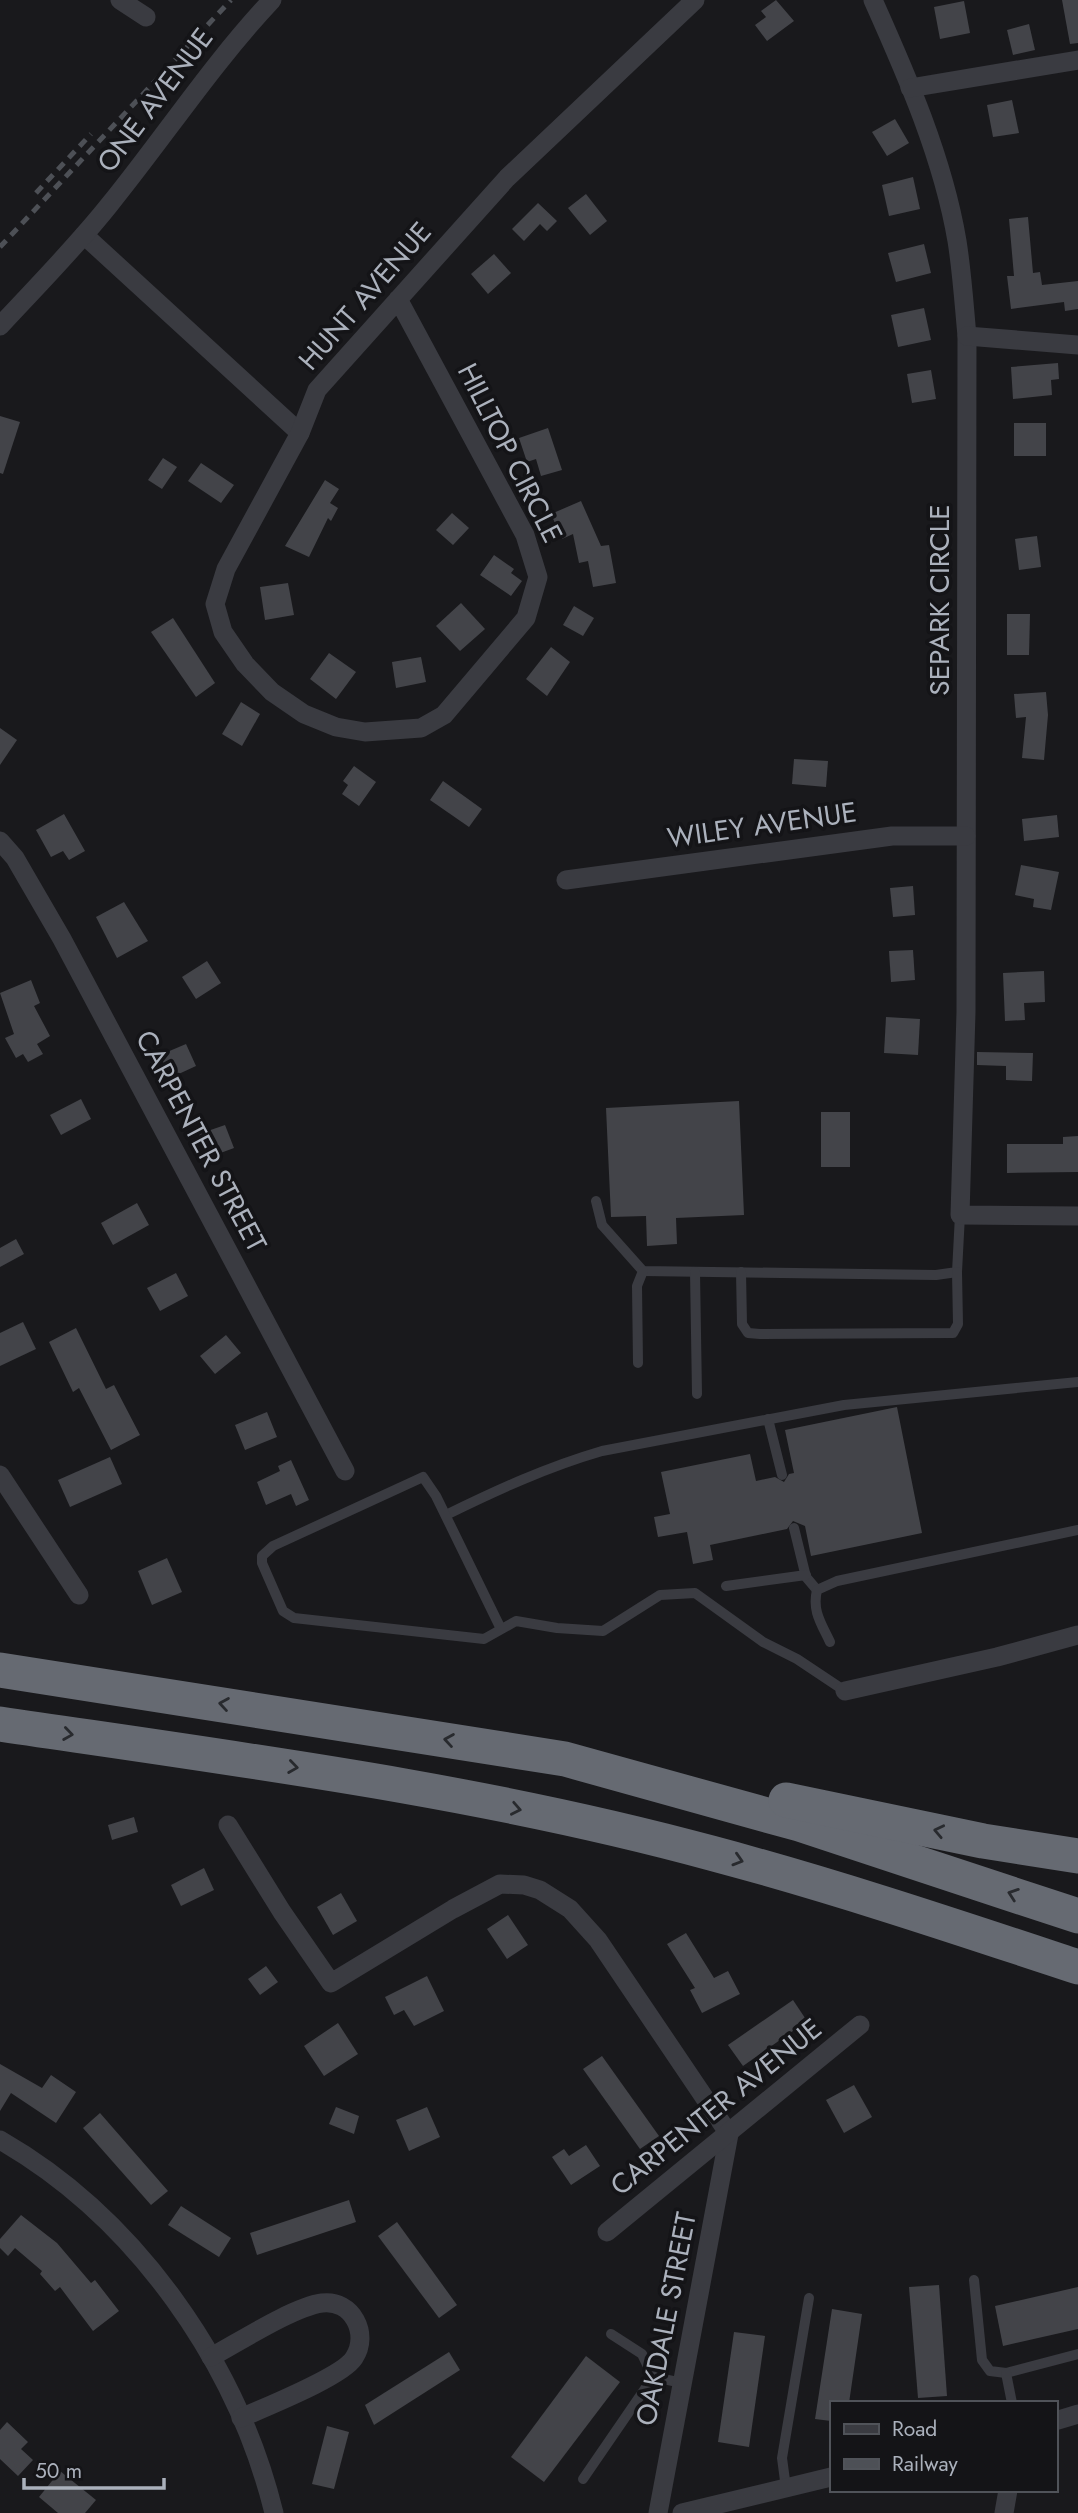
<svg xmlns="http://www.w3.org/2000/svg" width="1078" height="2513" viewBox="0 0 1078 2513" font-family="Jost,sans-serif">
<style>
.building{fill:#434449}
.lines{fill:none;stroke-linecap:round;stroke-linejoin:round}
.service{stroke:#3a3b41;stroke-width:10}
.minor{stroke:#3a3b41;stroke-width:19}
.motorway{stroke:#666a72;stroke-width:35}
.rail{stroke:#4d5056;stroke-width:5;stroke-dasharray:9 7;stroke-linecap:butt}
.oneway{stroke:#282a2e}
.labels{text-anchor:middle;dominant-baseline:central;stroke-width:7;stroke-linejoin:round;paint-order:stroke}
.street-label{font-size:28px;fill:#abb1bc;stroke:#141417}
</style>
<rect width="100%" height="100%" fill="#19191c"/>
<g class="building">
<polygon points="776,0 794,21 767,41 755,25 766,17 761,11"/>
<polygon points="1062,0 1078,0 1078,43 1070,44"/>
<polygon points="964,1 970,33 940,39 934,7"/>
<polygon points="1029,24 1035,50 1013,55 1007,30"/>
<polygon points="1012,100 1019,133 993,137 987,105"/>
<polygon points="895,119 909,143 887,156 872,132"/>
<polygon points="913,177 920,209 889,216 882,185"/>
<polygon points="586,194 607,221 590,235 568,208"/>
<polygon points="538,203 557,221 547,231 540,224 524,241 512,229"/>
<polygon points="1028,217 1033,273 1040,272 1042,285 1078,281 1078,309 1065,311 1064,302 1011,309 1007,276 1014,276 1009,219"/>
<polygon points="924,244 931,273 896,282 888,253"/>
<polygon points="494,254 511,273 488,294 471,274"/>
<polygon points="924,308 931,340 898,347 891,315"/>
<polygon points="1058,363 1059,379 1051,380 1052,395 1013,399 1011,367"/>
<polygon points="931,370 936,399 912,403 907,374"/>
<polygon points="0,416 20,422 3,474 0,473"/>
<rect x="1014" y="423" width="32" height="33"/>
<polygon points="548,428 562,470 541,476 536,459 527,462 519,438"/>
<polygon points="163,458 177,467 162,489 148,480"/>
<polygon points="201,463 234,485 221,503 188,481"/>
<polygon points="325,480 339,489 330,503 338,508 331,521 328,518 309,557 285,546"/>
<polygon points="581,501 601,546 609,545 616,583 593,587 588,561 579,563 573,534 562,539 551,514"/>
<polygon points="452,513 469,528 453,545 436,530"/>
<polygon points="1037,536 1041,567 1019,570 1015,539"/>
<polygon points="494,555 514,569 511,573 522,581 511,596 480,575"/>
<polygon points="288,583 294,615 265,620 260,587"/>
<polygon points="461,603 485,629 460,651 436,626"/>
<polygon points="574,606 594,618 583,636 563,625"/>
<polygon points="1007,614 1030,614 1029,655 1007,655"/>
<polygon points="173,618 215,683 196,697 151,632"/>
<polygon points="551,647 570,662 547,696 526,679"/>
<polygon points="329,653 356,672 336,699 310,679"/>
<polygon points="421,657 426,682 396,688 392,662"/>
<polygon points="1046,692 1048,715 1044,760 1022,758 1026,717 1016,718 1014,694"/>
<polygon points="241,702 260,714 242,746 222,734"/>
<polygon points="0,728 17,740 0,765"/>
<polygon points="794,759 828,761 826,787 792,784"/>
<polygon points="354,766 376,782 359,806 342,794 348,785 343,781"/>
<polygon points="443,781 482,809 469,827 430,800"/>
<polygon points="64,814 85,851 69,860 63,851 51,857 36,830"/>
<polygon points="1057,815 1059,837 1024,841 1022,819"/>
<polygon points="1021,865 1059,872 1051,910 1033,907 1034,899 1015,895"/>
<polygon points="913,886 915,915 893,917 890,888"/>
<polygon points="124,902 148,941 117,958 96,917"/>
<polygon points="913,950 915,980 891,982 889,951"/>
<polygon points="207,961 221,983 196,999 182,977"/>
<polygon points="1044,971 1045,1002 1024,1003 1025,1020 1005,1021 1003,973"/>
<polygon points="31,980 40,1003 34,1006 50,1036 37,1044 43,1054 28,1062 23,1054 16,1058 5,1038 14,1034 0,993"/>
<polygon points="886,1017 920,1019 918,1055 884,1053"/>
<polygon points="186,1044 196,1066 170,1078 160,1055"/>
<polygon points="977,1052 1033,1053 1032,1081 1006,1080 1006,1066 977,1065"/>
<polygon points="81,1099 91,1119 61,1135 50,1115"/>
<polygon points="739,1101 744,1215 676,1218 677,1244 647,1246 646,1216 611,1217 606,1108"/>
<rect x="821" y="1112" width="29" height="55"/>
<polygon points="225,1125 234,1148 207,1158 199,1134"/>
<polygon points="1078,1136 1078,1172 1007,1173 1007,1144 1063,1144 1063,1137"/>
<polygon points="137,1203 149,1225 113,1245 101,1223"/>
<polygon points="16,1239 24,1254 0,1267 0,1248"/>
<polygon points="176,1273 188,1296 160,1311 147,1288"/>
<polygon points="23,1322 36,1349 0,1366 0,1333"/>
<polygon points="76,1328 106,1389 114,1385 140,1435 111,1450 79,1388 73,1392 49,1342"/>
<polygon points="226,1335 241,1353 215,1374 200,1356"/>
<polygon points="897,1407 922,1533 811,1556 805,1526 793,1521 787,1529 710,1545 713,1560 693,1564 687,1532 658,1537 654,1517 670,1514 661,1472 750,1454 756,1481 775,1477 784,1482 789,1474 794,1473 785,1430"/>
<polygon points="267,1412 277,1437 245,1450 235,1425"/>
<polygon points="110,1457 122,1484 70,1507 58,1480"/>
<polygon points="291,1460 309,1500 296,1506 291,1494 266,1505 257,1482 280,1471 278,1466"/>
<polygon points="167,1558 182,1592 152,1605 138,1571"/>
<polygon points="134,1817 138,1832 112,1840 108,1825"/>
<polygon points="204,1868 214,1890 181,1906 171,1885"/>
<polygon points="341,1893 357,1921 333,1935 317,1907"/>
<polygon points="508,1915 528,1945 507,1959 487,1929"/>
<polygon points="686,1933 714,1978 728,1971 740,1994 702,2013 690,1990 695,1988 667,1944"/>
<polygon points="266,1966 278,1982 260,1995 248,1979"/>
<polygon points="427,1976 444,2011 414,2026 404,2010 394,2015 385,1997"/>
<polygon points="793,2000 807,2021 743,2066 728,2045"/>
<polygon points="338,2023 358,2054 324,2076 304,2046"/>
<polygon points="602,2056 659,2136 640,2149 583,2069"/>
<polygon points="0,2064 42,2088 51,2075 76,2092 56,2123 11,2093 0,2111"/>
<polygon points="854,2085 872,2117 844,2133 826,2100"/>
<polygon points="336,2107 359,2116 354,2134 329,2124"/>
<polygon points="427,2107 440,2137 409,2151 396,2120"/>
<polygon points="100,2113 168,2191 151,2205 83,2128"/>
<polygon points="586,2145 600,2166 571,2185 552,2157 564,2149 569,2156"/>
<polygon points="349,2200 356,2222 257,2255 250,2233"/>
<polygon points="181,2206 231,2238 219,2257 168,2225"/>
<polygon points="21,2215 57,2243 91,2283 95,2280 119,2311 93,2331 60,2287 55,2291 40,2274 42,2271 15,2248 8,2256 0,2248 0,2239"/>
<polygon points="397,2222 457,2305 439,2318 378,2236"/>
<polygon points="939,2285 947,2396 918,2398 909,2287"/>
<polygon points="1078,2287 1078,2329 1003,2346 995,2306"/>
<polygon points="832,2309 862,2314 849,2403 831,2403 831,2421 815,2419"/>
<polygon points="734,2332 765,2336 749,2447 718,2442"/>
<polygon points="449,2352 460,2370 374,2425 365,2405"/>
<polygon points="586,2356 620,2382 544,2482 511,2457"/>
<polygon points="7,2422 28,2442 21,2449 33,2460 18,2476 0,2459 0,2430"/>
<polygon points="327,2426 349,2432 334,2489 312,2484"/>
<polygon points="60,2471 96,2500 85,2513 58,2513 39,2497"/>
</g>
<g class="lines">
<g class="service">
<polyline points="596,1201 602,1225 643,1271 936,1275 957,1272 960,1215"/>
<polyline points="695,1272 697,1394"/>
<polyline points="741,1272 742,1324 748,1333 760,1334 953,1333 958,1324 957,1272"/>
<polyline points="638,1363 637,1286 643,1271"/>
<polyline points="768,1419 782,1475"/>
<path d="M446,1515C497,1490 547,1467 602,1451L844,1405L1078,1382"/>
<polyline points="794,1528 806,1577 817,1590"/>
<polyline points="726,1586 806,1575"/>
<polyline points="501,1629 436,1496 423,1477 273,1546 262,1556 262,1563 283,1611 294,1618 484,1639 516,1621 557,1628 603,1631 660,1595 695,1593 763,1642 797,1659 845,1691"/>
<path d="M830,1642C821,1623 812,1611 817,1590L837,1581L1078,1530"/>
<polyline points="974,2280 982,2360 990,2371 1006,2373 1078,2354"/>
<polyline points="611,2334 642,2354 653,2377"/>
<polyline points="1006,2373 1012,2403"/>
<polyline points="583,2479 653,2377 683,2383"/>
<polyline points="786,2488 782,2458 809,2298"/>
</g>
<g class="minor">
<polyline points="120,0 146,17"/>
<path d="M873,0C907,76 943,158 957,241C962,272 964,304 967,336L966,1012L960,1215L1078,1216"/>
<polyline points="910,88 1078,60"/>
<polyline points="84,235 300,433"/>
<polyline points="398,299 525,535 538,577 526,618 444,715 421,728 365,732 336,727 304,714 272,692 245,664 223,632 215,604 226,569 300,433 317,390 507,178 695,0"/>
<path d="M0,326C37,286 76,247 110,204C165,136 212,64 272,0"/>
<polyline points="967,336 1078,345"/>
<polyline points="0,841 15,858 62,939 345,1471"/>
<polyline points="566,880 892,836 966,836"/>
<polyline points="0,1475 79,1595"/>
<polyline points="845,1691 997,1657 1078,1635"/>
<polyline points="228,1825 282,1912 331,1983 453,1909 500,1884 524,1885 540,1890 570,1909 598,1940 729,2134 658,2513"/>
<path d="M0,2140C136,2218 237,2363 274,2513"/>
<polyline points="607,2232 860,2025"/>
<path d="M211,2357C239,2342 293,2307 322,2303C352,2299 370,2334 354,2358C342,2377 265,2407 241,2418"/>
<polyline points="1055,2421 1078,2414"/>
<polyline points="682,2513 831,2477"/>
<polyline points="1004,2513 1008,2490"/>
</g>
<g class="motorway">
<polyline points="0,1670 565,1759 799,1824 1078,1916"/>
<path d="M0,1724C237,1759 480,1790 711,1853C835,1886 957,1927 1078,1967"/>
<polyline points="786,1800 983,1841 1078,1856"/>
</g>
<g class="rail">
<polyline points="36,193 91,134"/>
<polyline points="0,247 231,0"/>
</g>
</g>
<defs><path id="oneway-chevron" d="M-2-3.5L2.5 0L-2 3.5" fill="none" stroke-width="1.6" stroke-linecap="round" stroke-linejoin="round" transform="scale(1.75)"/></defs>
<g class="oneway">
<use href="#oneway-chevron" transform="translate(224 1704) rotate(-171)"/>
<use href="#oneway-chevron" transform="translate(68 1734) rotate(8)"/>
<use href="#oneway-chevron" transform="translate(449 1740) rotate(-171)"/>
<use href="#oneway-chevron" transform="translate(293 1767) rotate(8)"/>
<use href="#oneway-chevron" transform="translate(516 1809) rotate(11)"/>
<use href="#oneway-chevron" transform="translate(939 1831) rotate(-168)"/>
<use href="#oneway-chevron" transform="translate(738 1860) rotate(17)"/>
<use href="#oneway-chevron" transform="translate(1013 1894) rotate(-161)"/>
</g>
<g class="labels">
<g class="street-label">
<text transform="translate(155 100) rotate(-53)">ONE AVENUE</text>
<text transform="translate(365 296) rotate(-49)">HUNT AVENUE</text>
<text transform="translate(510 453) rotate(63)">HILLTOP CIRCLE</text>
<text transform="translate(939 600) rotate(-90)">SEPARK CIRCLE</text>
<text transform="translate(762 825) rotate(-8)">WILEY AVENUE</text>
<text transform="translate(201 1141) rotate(62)">CARPENTER STREET</text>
<text transform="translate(716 2107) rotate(-39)">CARPENTER AVENUE</text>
<text transform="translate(666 2319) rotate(-79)">OAKDALE STREET</text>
</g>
</g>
<rect x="830" y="2401" width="228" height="91" fill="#141417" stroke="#505359" stroke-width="2"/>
<rect x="844" y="2424" width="35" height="10" fill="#3a3b41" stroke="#505359" stroke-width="2"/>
<text x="892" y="2436" font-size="21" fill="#abb1bc">Road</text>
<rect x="844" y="2459" width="35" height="10" fill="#4d5056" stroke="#505359" stroke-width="2"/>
<text x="892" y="2471" font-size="21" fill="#abb1bc">Railway</text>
<path d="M24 2478v10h140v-10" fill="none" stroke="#abb1bc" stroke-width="3.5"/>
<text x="35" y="2478" font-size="21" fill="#abb1bc" stroke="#141417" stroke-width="5" paint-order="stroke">50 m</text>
</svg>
